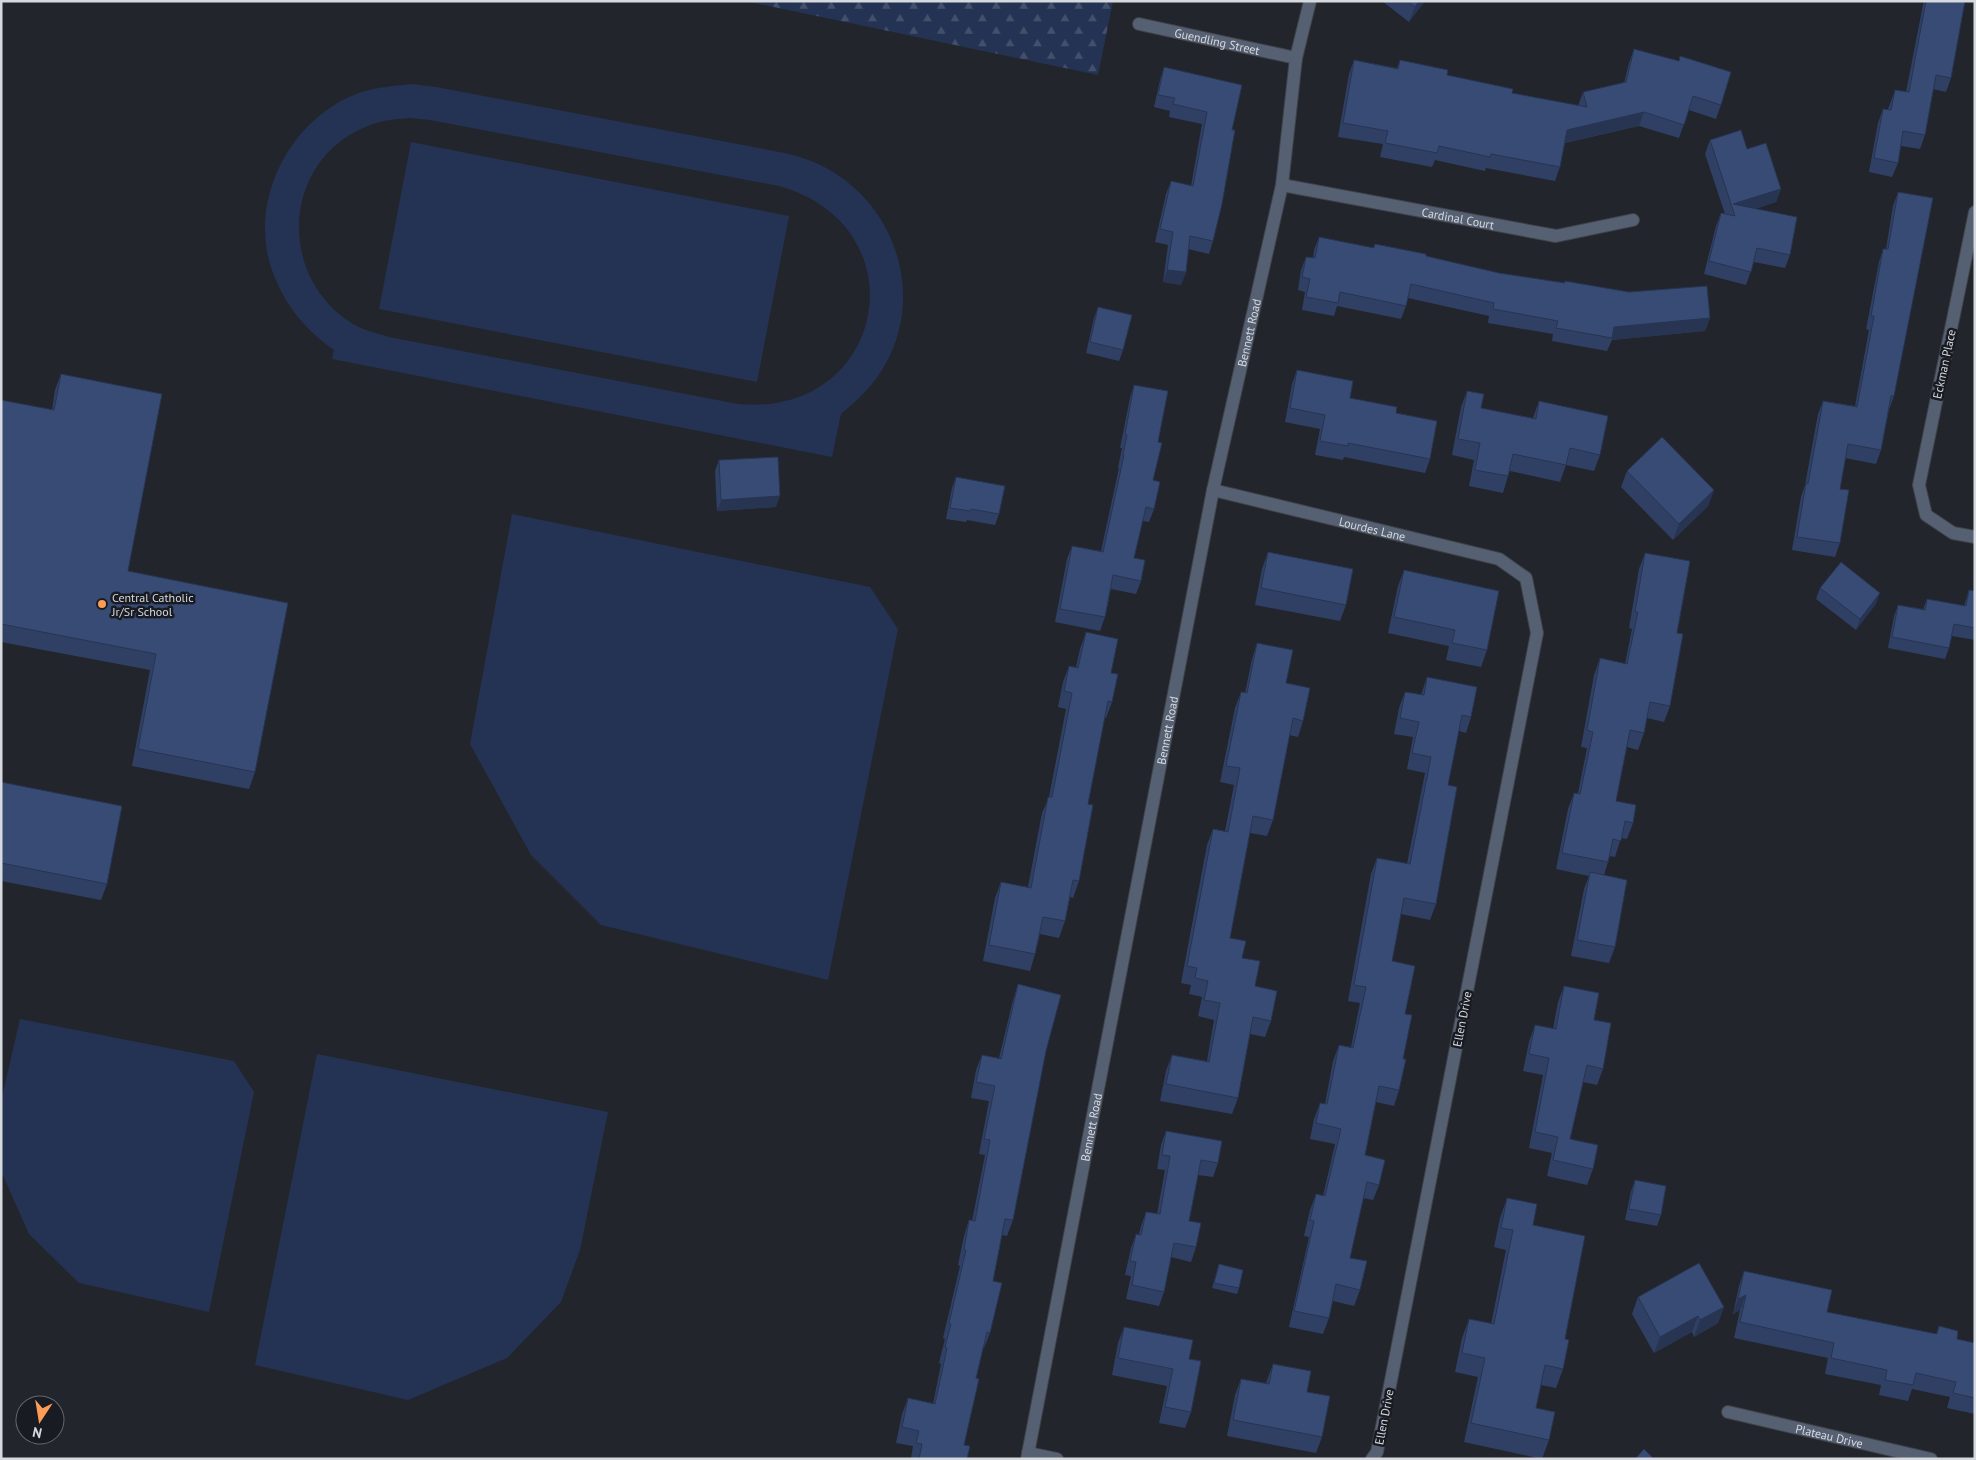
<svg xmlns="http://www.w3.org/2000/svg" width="1976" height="1460" viewBox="0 0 1976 1460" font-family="'PT Sans',sans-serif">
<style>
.forest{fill:url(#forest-firs)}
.pitch{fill:#243353;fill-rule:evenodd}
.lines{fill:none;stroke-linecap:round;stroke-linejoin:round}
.street-casing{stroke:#3f4247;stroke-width:14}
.street{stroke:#566073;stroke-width:12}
.wall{fill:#304065}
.shaded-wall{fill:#273452}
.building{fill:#384b75;stroke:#273452}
.poi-dot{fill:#fd9c56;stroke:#181b22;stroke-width:2}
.labels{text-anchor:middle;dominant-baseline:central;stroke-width:5;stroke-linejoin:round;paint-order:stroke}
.street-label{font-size:12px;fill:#d6d9dd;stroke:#181b22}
.poi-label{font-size:12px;fill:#d6d9dd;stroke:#181b22;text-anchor:start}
</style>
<defs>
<pattern id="forest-firs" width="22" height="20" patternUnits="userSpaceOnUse" patternTransform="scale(1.25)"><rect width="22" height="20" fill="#243353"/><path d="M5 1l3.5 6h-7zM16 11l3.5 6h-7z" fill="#43506b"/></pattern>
</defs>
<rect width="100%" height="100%" fill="#22252b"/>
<polygon class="forest" points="745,1 1113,1 1098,75"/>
<g class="pitch">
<path d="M411,84L436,87L785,153C800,157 815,161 828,169C896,207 924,294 886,363C875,384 859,399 841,414L832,457L332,359L334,350C307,331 288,309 275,278C244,206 289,116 362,92C378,87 394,86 411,84ZM410,118L430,120L779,186C922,226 887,418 738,404L389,337C376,333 362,330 350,322C274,272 284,154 373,124C385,120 397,119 410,118Z"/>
<polygon points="411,142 789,216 757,382 379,309"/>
<polygon points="512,514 870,587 898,629 828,980 601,925 531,855 470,744"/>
<polygon points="20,1019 234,1061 254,1092 209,1312 79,1283 29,1234 1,1171 1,1101"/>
<polygon points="317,1054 608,1112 580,1250 561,1302 507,1358 408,1400 255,1365"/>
</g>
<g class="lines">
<defs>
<g id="street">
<path id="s1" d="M1139,24L1296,58"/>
<path id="s2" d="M1282,185L1556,236L1633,220"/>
<polyline points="1975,212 1919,485 1926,515 1953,533 1975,537"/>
<path id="s3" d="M1213,490L1499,559L1526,578L1537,633L1377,1452L1372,1459"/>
<path id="s4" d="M1728,1412L1931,1459"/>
<polyline points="1028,1453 1057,1459"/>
<path id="s5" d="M1027,1459L1213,490L1282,185L1296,58L1310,1"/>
</g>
</defs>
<use href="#street" class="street-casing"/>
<use href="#street" class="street"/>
</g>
<g class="wall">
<polygon points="1382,1 1425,1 1409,22"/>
<polygon points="1924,1 1965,1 1951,78 1946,92 1933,89 1925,135 1920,149 1901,146 1898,163 1892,177 1869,172 1878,123 1883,109 1888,109 1890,104 1895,90 1906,92 1923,5"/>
<polygon points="1634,49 1721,105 1716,119 1689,110 1679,138 1639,126 1565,143 1560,167 1555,181 1486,168 1485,171 1435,160 1432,167 1380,157 1383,144 1338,137 1349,74 1354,60 1397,68 1400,60 1447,75 1512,93 1578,106 1583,92 1624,83 1629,63"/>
<polygon points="1164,67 1232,130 1213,241 1209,254 1188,249 1186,272 1181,285 1163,282 1168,245 1155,242 1166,194 1171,181 1191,186 1202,124 1169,117 1170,111 1154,107 1160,80"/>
<polygon points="1710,140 1747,149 1781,189 1776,202 1755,209 1790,255 1785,268 1754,262 1746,285 1704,274 1716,226 1721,213 1725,214 1705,154"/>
<polygon points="1898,192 1894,396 1889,410 1881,450 1876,464 1845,458 1840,489 1840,543 1835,557 1792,550 1801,497 1805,485 1818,414 1823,401 1855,406 1869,330 1866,329 1879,262 1883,249 1886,249 1893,206"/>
<polygon points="1319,237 1373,248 1375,244 1499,273 1564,283 1565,281 1710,318 1705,331 1612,340 1607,351 1552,341 1553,334 1488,323 1489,316 1408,298 1406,306 1401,319 1337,306 1334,316 1302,310 1305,292 1298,290 1301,270 1306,257 1313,258 1314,250"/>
<polygon points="1098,307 1123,350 1119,361 1086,353 1094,318"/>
<polygon points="1297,370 1350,398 1396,413 1430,459 1425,473 1344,457 1343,460 1315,455 1320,429 1285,422 1292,384"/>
<polygon points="61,374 128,571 255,772 249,789 132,766 150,670 1,642 1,400 52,410 55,390"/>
<polygon points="1134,385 1158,442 1153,480 1154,509 1149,522 1143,521 1134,558 1141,581 1136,594 1111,589 1105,617 1100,631 1055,622 1067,559 1072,546 1101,551 1119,468 1118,468 1122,448 1120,448 1130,398"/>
<polygon points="1467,391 1481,408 1533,418 1539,401 1600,455 1594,471 1566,465 1560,482 1510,471 1508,476 1503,493 1469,486 1474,460 1452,455 1461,407"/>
<polygon points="719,460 776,507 717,511 715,471"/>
<polygon points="1627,471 1714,490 1708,506 1673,540 1621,487"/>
<polygon points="956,477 999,514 995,525 967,520 966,522 946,519 952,488"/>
<polygon points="1268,552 1346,605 1340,621 1255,605 1262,569"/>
<polygon points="1645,553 1677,633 1670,706 1664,722 1647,718 1644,733 1638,750 1627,747 1616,801 1633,823 1627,839 1621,838 1615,857 1610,856 1608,862 1604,875 1615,947 1609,963 1571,956 1584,889 1589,876 1556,869 1568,809 1574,793 1578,793 1587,748 1581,747 1594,675 1600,658 1625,664 1632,629 1629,628 1639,569"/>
<polygon points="1404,570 1487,650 1481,667 1446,660 1449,646 1388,633 1398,586"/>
<polygon points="1820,588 1876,604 1856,630 1816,599"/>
<polygon points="1969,590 1975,591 1975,640 1952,636 1949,648 1945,659 1888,648 1894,616 1898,605 1923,609 1927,599 1964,606"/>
<polygon points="1086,632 1111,673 1112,702 1106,718 1104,718 1088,804 1079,881 1073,898 1070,897 1065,921 1059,938 1040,934 1035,954 1030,971 983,961 995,898 1001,882 1028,887 1042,813 1049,797 1066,709 1058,707 1063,682 1069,666 1076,667 1080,649"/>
<polygon points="1257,643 1286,683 1303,721 1298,737 1289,735 1273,820 1267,836 1250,833 1230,938 1242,958 1271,1021 1265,1037 1250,1034 1238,1098 1232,1114 1160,1101 1166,1071 1172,1055 1207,1061 1214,1020 1198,1016 1202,997 1189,994 1191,985 1181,983 1207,845 1213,829 1225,831 1234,785 1220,782 1235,708 1241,692 1245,693 1252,659"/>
<polygon points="1427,677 1471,717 1466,733 1459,731 1448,785 1436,904 1430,920 1401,914 1392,961 1405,1014 1403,1059 1399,1090 1394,1106 1376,1102 1365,1155 1379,1185 1373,1200 1363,1198 1350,1258 1360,1290 1354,1306 1333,1301 1329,1318 1323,1334 1289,1327 1309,1237 1304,1236 1310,1210 1316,1194 1323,1196 1335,1144 1310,1139 1314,1119 1320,1103 1325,1104 1333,1061 1339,1045 1351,1047 1360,1003 1348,1001 1371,874 1377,858 1407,864 1425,773 1407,769 1413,737 1394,734 1399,708 1405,692 1421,695"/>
<polygon points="1,782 107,884 101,900 1,881"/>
<polygon points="1018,984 1046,1051 1013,1220 1007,1236 1002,1235 993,1281 990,1333 984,1348 983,1348 976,1378 964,1445 967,1459 911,1458 913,1446 896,1443 902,1414 908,1398 933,1404 941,1364 939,1363 945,1339 943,1338 960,1266 958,1265 964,1236 969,1220 972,1221 985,1155 979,1154 989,1101 971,1098 976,1070 982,1055 999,1058 1013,1000"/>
<polygon points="1564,986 1594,1020 1603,1069 1597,1085 1583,1082 1570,1139 1593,1169 1587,1185 1547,1176 1552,1153 1529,1148 1543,1075 1523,1071 1529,1042 1535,1025 1553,1029 1558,1002"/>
<polygon points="1166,1131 1218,1163 1213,1177 1198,1175 1189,1221 1196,1247 1191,1262 1171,1257 1164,1292 1159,1306 1126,1299 1131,1276 1125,1275 1131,1248 1136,1234 1139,1234 1141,1226 1146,1212 1157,1214 1165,1170 1157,1169 1161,1145"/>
<polygon points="1635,1180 1661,1215 1657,1226 1625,1220 1631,1191"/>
<polygon points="1507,1198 1533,1225 1565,1339 1563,1369 1556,1388 1541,1385 1536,1408 1549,1440 1542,1459 1464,1442 1478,1377 1455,1372 1462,1338 1469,1319 1491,1324 1506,1250 1494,1247 1500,1218"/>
<polygon points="1219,1264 1239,1288 1237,1294 1212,1288"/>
<polygon points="1744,1271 1827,1312 1936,1334 1939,1326 1957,1339 1975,1343 1975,1414 1947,1408 1950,1397 1912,1389 1908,1401 1879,1395 1881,1385 1825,1374 1828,1358 1734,1338 1740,1310 1733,1314 1739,1286"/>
<polygon points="1638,1297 1724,1307 1718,1323 1694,1337 1692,1332 1654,1353 1632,1314"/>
<polygon points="1124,1327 1189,1359 1191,1412 1185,1428 1159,1423 1167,1386 1112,1375 1118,1343"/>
<polygon points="1273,1364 1307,1392 1322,1437 1316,1453 1227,1436 1235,1395 1241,1379 1266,1383"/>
</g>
<g class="shaded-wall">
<polygon points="1419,1 1425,1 1409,22 1415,7"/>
<polygon points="1644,112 1639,126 1562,143 1567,130"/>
<polygon points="1781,189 1776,202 1735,216 1733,204"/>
<polygon points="1167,270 1186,272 1181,285 1163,282"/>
<polygon points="1710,318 1705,331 1612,340 1614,327"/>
<polygon points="1714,490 1708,506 1673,540 1679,524"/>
<polygon points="780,496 776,507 717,511 721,500"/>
<polygon points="1880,593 1876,604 1856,630 1860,619"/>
<polygon points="1746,1295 1740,1310 1733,1314 1738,1299"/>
<polygon points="1724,1307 1718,1323 1694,1337 1700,1320"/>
<polygon points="1698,1316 1692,1332 1654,1353 1660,1337"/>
</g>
<g class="building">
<polygon points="1407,1 1419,1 1415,7"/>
<polygon points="1926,1 1965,1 1951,78 1936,75 1925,135 1903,131 1898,163 1874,158 1883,109 1891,110 1895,90 1909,92"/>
<polygon points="1634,49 1679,61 1680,56 1731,72 1721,105 1693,96 1684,125 1644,112 1567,130 1560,167 1491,154 1490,157 1439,146 1437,153 1385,143 1388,131 1343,123 1354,60 1398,69 1400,60 1448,70 1447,75 1513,89 1512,93 1587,107 1583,92 1626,82"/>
<polygon points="1164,67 1242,85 1232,130 1235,130 1222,204 1213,241 1190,236 1186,272 1167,270 1173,232 1160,229 1171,181 1193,186 1207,112 1173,104 1175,98 1158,95"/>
<polygon points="1741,130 1747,149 1766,143 1781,189 1733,204 1797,217 1790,255 1757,248 1751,272 1709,261 1721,213 1735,216 1710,140"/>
<polygon points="1898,192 1933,198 1894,396 1891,396 1881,450 1848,444 1840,489 1849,490 1840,543 1797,537 1806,483 1808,484 1823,401 1857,407 1874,316 1871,316 1883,249 1888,249"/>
<polygon points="1319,237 1374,248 1375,244 1426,254 1426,256 1499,273 1565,283 1565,281 1629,292 1707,286 1710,318 1614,327 1612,338 1556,328 1558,321 1493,309 1494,303 1411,284 1406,306 1340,292 1338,303 1306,297 1310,279 1302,277 1306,257 1315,258"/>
<polygon points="1098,307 1132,315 1123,350 1090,342"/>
<polygon points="1297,370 1353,381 1350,398 1397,407 1396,413 1437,421 1430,459 1348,443 1348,446 1320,441 1325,415 1290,408"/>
<polygon points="61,374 162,394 128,571 288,603 255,772 138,749 156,654 1,624 1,400 54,410"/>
<polygon points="1134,385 1168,391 1158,442 1162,443 1153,480 1160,482 1154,509 1146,507 1134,558 1145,560 1141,581 1113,575 1105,617 1060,609 1072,546 1103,552 1124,455 1123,455 1127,435 1125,434"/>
<polygon points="1467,391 1484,394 1481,408 1536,419 1539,401 1608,416 1600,455 1570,448 1566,465 1513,454 1508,476 1475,470 1480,443 1458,439"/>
<polygon points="1662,437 1714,490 1679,524 1627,471"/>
<polygon points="778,457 780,496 721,500 719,460"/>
<polygon points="956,477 1005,486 999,514 971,509 970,511 950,508"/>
<polygon points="1268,552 1353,569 1346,605 1261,588"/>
<polygon points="1645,553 1690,561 1677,633 1683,634 1670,706 1650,702 1644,733 1630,730 1616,801 1636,805 1633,823 1625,821 1621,841 1613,839 1608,862 1562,853 1574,793 1580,794 1593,732 1587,730 1600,658 1627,664 1638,612 1635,612"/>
<polygon points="1841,562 1880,593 1860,619 1820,588"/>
<polygon points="1404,570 1499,591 1487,650 1452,643 1455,630 1394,617"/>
<polygon points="1969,590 1975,591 1975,628 1954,624 1949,648 1892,637 1898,605 1925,610 1927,599 1966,606"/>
<polygon points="1086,632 1118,639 1111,673 1118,674 1112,702 1108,701 1088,804 1093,805 1079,881 1073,880 1065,921 1043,917 1035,954 989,945 1001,882 1031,888 1048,797 1052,797 1072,693 1064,691 1069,666 1078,668"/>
<polygon points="1257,643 1293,650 1286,683 1310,688 1303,721 1293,718 1273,820 1253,816 1230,938 1246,941 1242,958 1260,961 1255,986 1277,991 1271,1021 1253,1017 1238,1098 1166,1084 1172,1055 1209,1062 1220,1003 1204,1000 1208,981 1195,978 1197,968 1187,966 1213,829 1228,832 1240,768 1226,766 1241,692 1247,693"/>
<polygon points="1427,677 1477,687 1471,717 1462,715 1448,785 1457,787 1436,904 1404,898 1392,961 1415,966 1405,1014 1412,1015 1403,1059 1406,1059 1399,1090 1379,1086 1365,1155 1385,1160 1379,1185 1367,1182 1350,1258 1367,1261 1360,1290 1336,1284 1329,1318 1294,1311 1314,1221 1310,1220 1316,1194 1325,1196 1341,1129 1316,1123 1320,1103 1327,1104 1339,1045 1353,1048 1366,987 1354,985 1377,858 1410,864 1431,757 1412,753 1419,722 1400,718 1405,692 1424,695"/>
<polygon points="1,782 122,806 107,884 1,863"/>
<polygon points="1590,872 1627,880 1615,947 1577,940"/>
<polygon points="1018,984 1061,995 1046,1051 1013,1220 1005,1219 993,1281 1002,1283 990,1333 987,1332 976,1378 979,1379 964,1445 970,1446 967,1459 919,1459 922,1444 916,1443 919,1431 902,1427 908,1398 935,1404 947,1348 945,1347 951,1324 949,1323 966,1250 964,1250 969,1220 975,1221 990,1140 984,1139 995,1086 976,1082 982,1055 1001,1059"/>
<polygon points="1564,986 1599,993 1594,1020 1611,1023 1603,1069 1587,1065 1570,1139 1598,1145 1593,1169 1553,1160 1558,1137 1535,1132 1549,1058 1529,1054 1535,1025 1556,1029"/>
<polygon points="1166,1131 1222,1141 1218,1163 1201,1160 1189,1221 1201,1223 1196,1247 1174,1243 1164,1292 1132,1285 1136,1262 1130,1261 1136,1234 1141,1235 1146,1212 1160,1214 1170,1156 1162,1155"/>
<polygon points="1635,1180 1666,1186 1661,1215 1629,1209"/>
<polygon points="1507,1198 1537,1204 1533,1225 1585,1236 1565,1339 1569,1340 1563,1369 1545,1365 1536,1408 1555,1412 1549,1440 1471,1423 1485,1358 1462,1353 1469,1319 1494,1324 1513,1230 1501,1228"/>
<polygon points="1699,1263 1724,1307 1700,1320 1698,1316 1660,1337 1638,1297"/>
<polygon points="1219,1264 1243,1270 1239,1288 1214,1283"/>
<polygon points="1744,1271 1832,1290 1827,1312 1937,1334 1939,1326 1958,1331 1957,1339 1975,1343 1975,1398 1953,1393 1956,1382 1916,1373 1913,1385 1885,1380 1887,1370 1831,1358 1834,1343 1740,1322 1746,1295 1738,1299"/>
<polygon points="1124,1327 1193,1340 1189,1359 1201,1361 1191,1412 1165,1407 1173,1369 1118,1358"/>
<polygon points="1273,1364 1311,1371 1307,1392 1330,1396 1322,1437 1233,1420 1241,1379 1269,1384"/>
<polygon points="1644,1449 1654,1459 1635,1459"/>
</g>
<circle class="poi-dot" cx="102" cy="604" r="5"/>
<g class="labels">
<g class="street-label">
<text stroke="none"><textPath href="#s1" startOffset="80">Guendling Street</textPath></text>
<text stroke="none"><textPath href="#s2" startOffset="179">Cardinal Court</textPath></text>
<text stroke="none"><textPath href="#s5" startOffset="1148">Bennett Road</textPath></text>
<text transform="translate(1944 364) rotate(-78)">Eckman Place</text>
<text stroke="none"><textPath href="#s3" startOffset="164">Lourdes Lane</textPath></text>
<text stroke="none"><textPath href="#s5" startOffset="742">Bennett Road</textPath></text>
<text transform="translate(1462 1019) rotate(-79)">Ellen Drive</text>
<text stroke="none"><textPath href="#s5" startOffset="338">Bennett Road</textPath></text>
<text transform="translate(1384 1417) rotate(-79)">Ellen Drive</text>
<text stroke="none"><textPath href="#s4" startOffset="104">Plateau Drive</textPath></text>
</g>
<g class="poi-label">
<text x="112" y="597">Central Catholic<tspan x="112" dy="14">Jr/Sr School</tspan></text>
</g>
</g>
<rect width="1976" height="1460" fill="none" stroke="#d6d9dd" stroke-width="5"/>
<g transform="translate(40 1420) rotate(192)"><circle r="24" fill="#181b22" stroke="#64676d"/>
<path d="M0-4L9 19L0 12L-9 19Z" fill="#fd9c56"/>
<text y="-8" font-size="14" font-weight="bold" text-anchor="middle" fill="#d6d9dd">N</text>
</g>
</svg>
